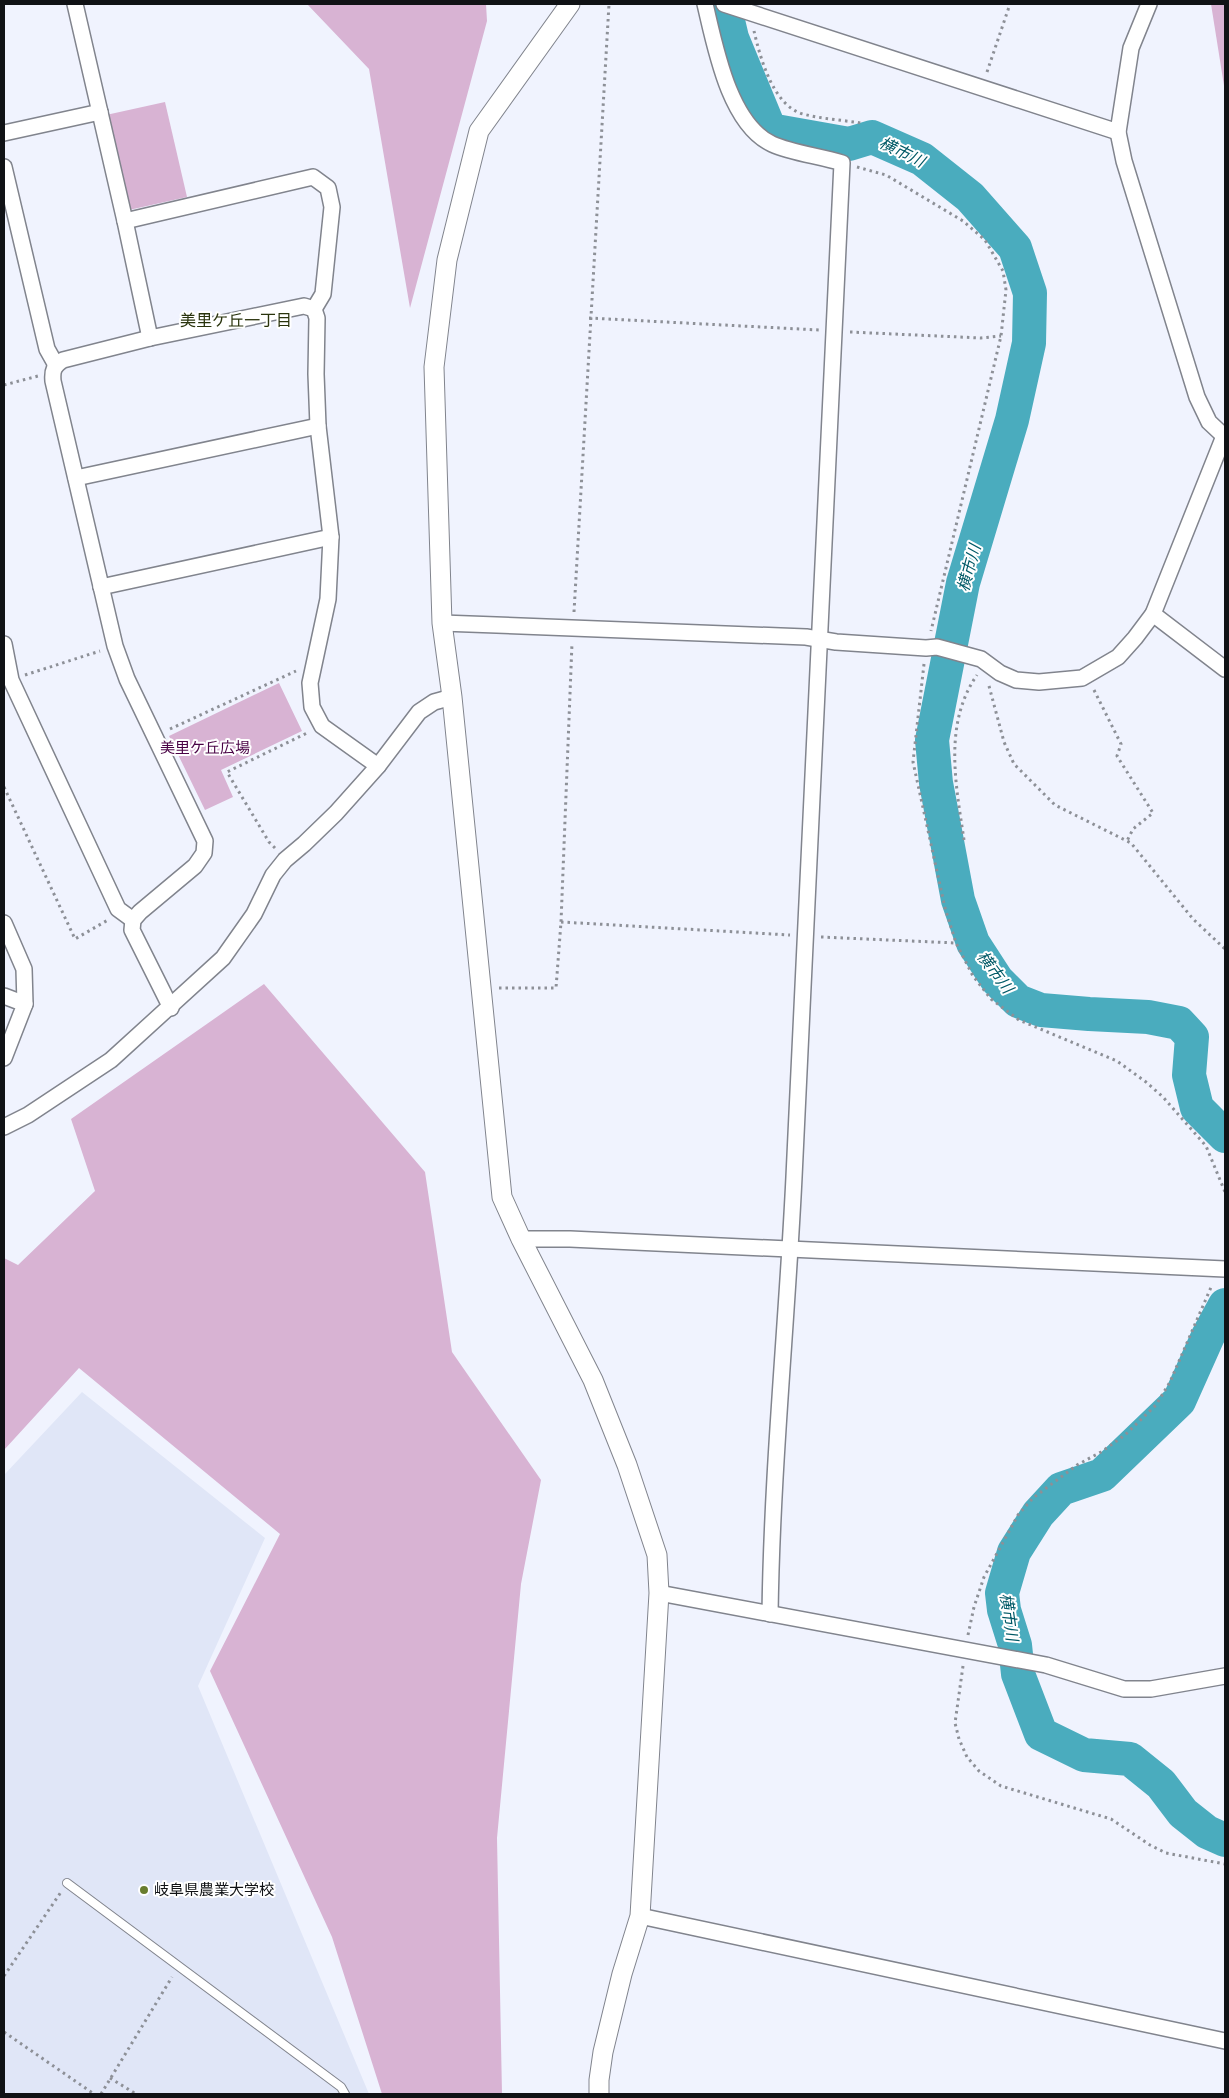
<svg xmlns="http://www.w3.org/2000/svg" width="1229" height="2098" viewBox="0 0 1229 2098" font-family="Roboto,'Noto Sans JP',sans-serif">
<style>
.built{fill:#e0e6f7}
.green{fill:#d8b3d3}
.lines{fill:none;stroke-linecap:round;stroke-linejoin:round}
.river{stroke:#4aacbe;stroke-width:34}
.service-casing{stroke:#81848d;stroke-width:10}
.minor-casing{stroke:#81848d;stroke-width:18}
.tertiary-casing{stroke:#81848d;stroke-width:21}
.path{stroke:#8d9097;stroke-width:3;stroke-dasharray:2.5 4;stroke-linecap:butt}
.service{stroke:#fff;stroke-width:8}
.minor{stroke:#fff;stroke-width:15}
.tertiary{stroke:#fff;stroke-width:19}
.poi-dot{fill:#697d2e;stroke:#fff;stroke-width:2}
.labels{text-anchor:middle;dominant-baseline:central;stroke-width:4;stroke-linejoin:round;paint-order:stroke}
.park-label{font-size:15px;fill:#490345;stroke:#fff}
.poi-label{font-size:15px;fill:#101215;stroke:#fff;text-anchor:start}
.water-label{font-size:16px;font-style:italic;fill:#005966;stroke:#fff}
.neighbourhood-label{font-size:16px;fill:#29330c;stroke:#fff}
</style>
<rect width="100%" height="100%" fill="#f0f3fe"/>
<polygon class="built" points="82,1392 265,1538 198,1686 369,2094 4,2094 4,1475"/>
<g class="green">
<polygon points="307,4 486,4 487,21 410,308 369,69"/>
<polygon points="1211,4 1225,4 1225,92"/>
<polygon points="165,102 187,197 129,210 106,115"/>
<polygon points="279,683 302,731 221,770 233,797 205,810 169,736"/>
<polygon points="264,984 425,1172 452,1352 541,1480 521,1584 497,1838 502,2094 382,2094 332,1937 210,1671 280,1534 79,1368 4,1450 4,1258 18,1265 95,1191 71,1119"/>
</g>
<g class="lines">
<g class="river">
<polyline points="724,4 732,38 770,130 849,144 872,137 922,159 970,197 1015,248 1030,293 1029,343 1012,420 963,583 932,740 936,783 958,900 973,943 997,980 1018,1001 1041,1010 1089,1014 1148,1017 1179,1023 1192,1037 1189,1075 1197,1108 1225,1136"/>
<polyline points="1225,1305 1208,1336 1179,1401 1102,1475 1061,1489 1038,1514 1014,1552 1002,1593 1004,1610 1015,1645 1018,1674 1041,1734 1084,1755 1130,1759 1161,1784 1183,1813 1207,1832 1225,1840"/>
</g>
<defs>
<polyline id="service" points="67,1883 341,2087 345,2094"/>
<g id="minor">
<polyline points="75,4 125,221 150,338"/>
<path d="M705,4C715,46 729,124 772,144C792,153 820,156 842,163C827,501 811,839 794,1177C787,1323 772,1468 770,1614"/>
<polyline points="724,4 1118,132"/>
<polyline points="1149,4 1131,48 1118,132 1124,161 1197,397 1209,422 1225,437"/>
<polyline points="4,133 100,112"/>
<polyline points="4,167 47,349 56,365"/>
<polyline points="125,221 313,177 328,188 332,207 323,294 314,309"/>
<polyline points="76,478 318,426"/>
<polyline points="101,587 331,537"/>
<polyline points="1153,614 1225,669"/>
<polyline points="442,623 806,637 836,642 926,648 937,647 981,659 1000,673 1016,680 1039,682 1082,678 1118,657 1135,638 1153,614 1224,436"/>
<polyline points="4,644 11,680 118,909 133,920"/>
<polyline points="4,923 24,969 25,1004"/>
<polyline points="4,996 25,1004 4,1058"/>
<path d="M171,1008L132,930L133,920L140,912L195,866L204,853L205,841L127,679L115,646L53,381C52,370 54,366 63,360L150,338L304,306L314,309L317,318L316,374L318,426L331,537L328,599L310,683L312,707L322,726L378,766"/>
<polyline points="4,1127 28,1115 111,1060 223,958 254,914 273,875 285,860 304,844 336,813 378,766 419,712 434,702 452,697"/>
<polyline points="521,1239 570,1239 1225,1269"/>
<polyline points="659,1593 1046,1665 1124,1689 1151,1689 1225,1676"/>
<polyline points="640,1916 1225,2041"/>
</g>
<polyline id="tertiary" points="570,4 479,131 447,260 434,367 442,623 452,697 502,1197 521,1239 593,1380 627,1465 657,1555 659,1593 640,1916 622,1974 603,2052 599,2080 599,2094"/>
</defs>
<use href="#service" class="service-casing"/>
<use href="#minor" class="minor-casing"/>
<use href="#tertiary" class="tertiary-casing"/>
<g class="path">
<path d="M754,31C760,57 773,106 803,114C822,119 842,120 861,123"/>
<polyline points="987,72 1010,4"/>
<polyline points="857,167 886,175 963,221 985,240 1003,271 1006,290 1001,336 931,631"/>
<polyline points="589,318 819,330"/>
<polyline points="850,332 981,338 1001,336"/>
<polyline points="4,385 38,376"/>
<polyline points="574,612 609,4"/>
<polyline points="924,664 913,762 945,908 956,943 973,976 991,999 1019,1020 1117,1061 1146,1082 1163,1097 1206,1146 1225,1192"/>
<polyline points="25,675 100,651"/>
<polyline points="989,686 1004,742 1014,764 1055,805 1131,843 1193,919 1225,949"/>
<polyline points="1094,690 1121,744 1117,756 1153,813 1133,829 1127,841"/>
<polyline points="170,729 296,671"/>
<polyline points="4,787 75,939 108,920"/>
<path d="M964,840C956,785 943,724 977,675"/>
<polyline points="275,848 269,842 227,772 307,733"/>
<polyline points="561,922 790,935"/>
<polyline points="821,937 956,943"/>
<polyline points="499,988 556,988 561,922 572,643"/>
<polyline points="968,1635 974,1607 984,1577 1018,1515 1033,1498 1077,1465 1101,1452 1125,1435 1156,1405 1170,1382 1212,1285"/>
<polyline points="963,1666 955,1723 959,1739 967,1757 979,1771 1001,1786 1111,1819 1150,1845 1166,1853 1225,1864"/>
<polyline points="4,1976 61,1892"/>
<polyline points="4,2032 94,2094"/>
<polyline points="110,2078 136,2094"/>
<polyline points="101,2094 172,1977"/>
</g>
<use href="#service" class="service"/>
<use href="#minor" class="minor"/>
<use href="#tertiary" class="tertiary"/>
</g>
<circle class="poi-dot" cx="144" cy="1890" r="5"/>
<g class="labels">
<g class="park-label">
<text x="205" y="748">美里ケ丘広場</text>
</g>
<g class="poi-label">
<text x="154" y="1890">岐阜県農業大学校</text>
</g>
<g class="water-label">
<text transform="translate(902 152) rotate(26)">横市川</text>
<text transform="translate(969 568) rotate(-75)">横市川</text>
<text transform="translate(995 972) rotate(53)">横市川</text>
<text transform="translate(1009 1617) rotate(82)">横市川</text>
</g>
<g class="neighbourhood-label">
<text x="236" y="320">美里ケ丘一丁目</text>
</g>
</g>
<rect width="1229" height="2098" fill="none" stroke="#101215" stroke-width="10"/>
</svg>
